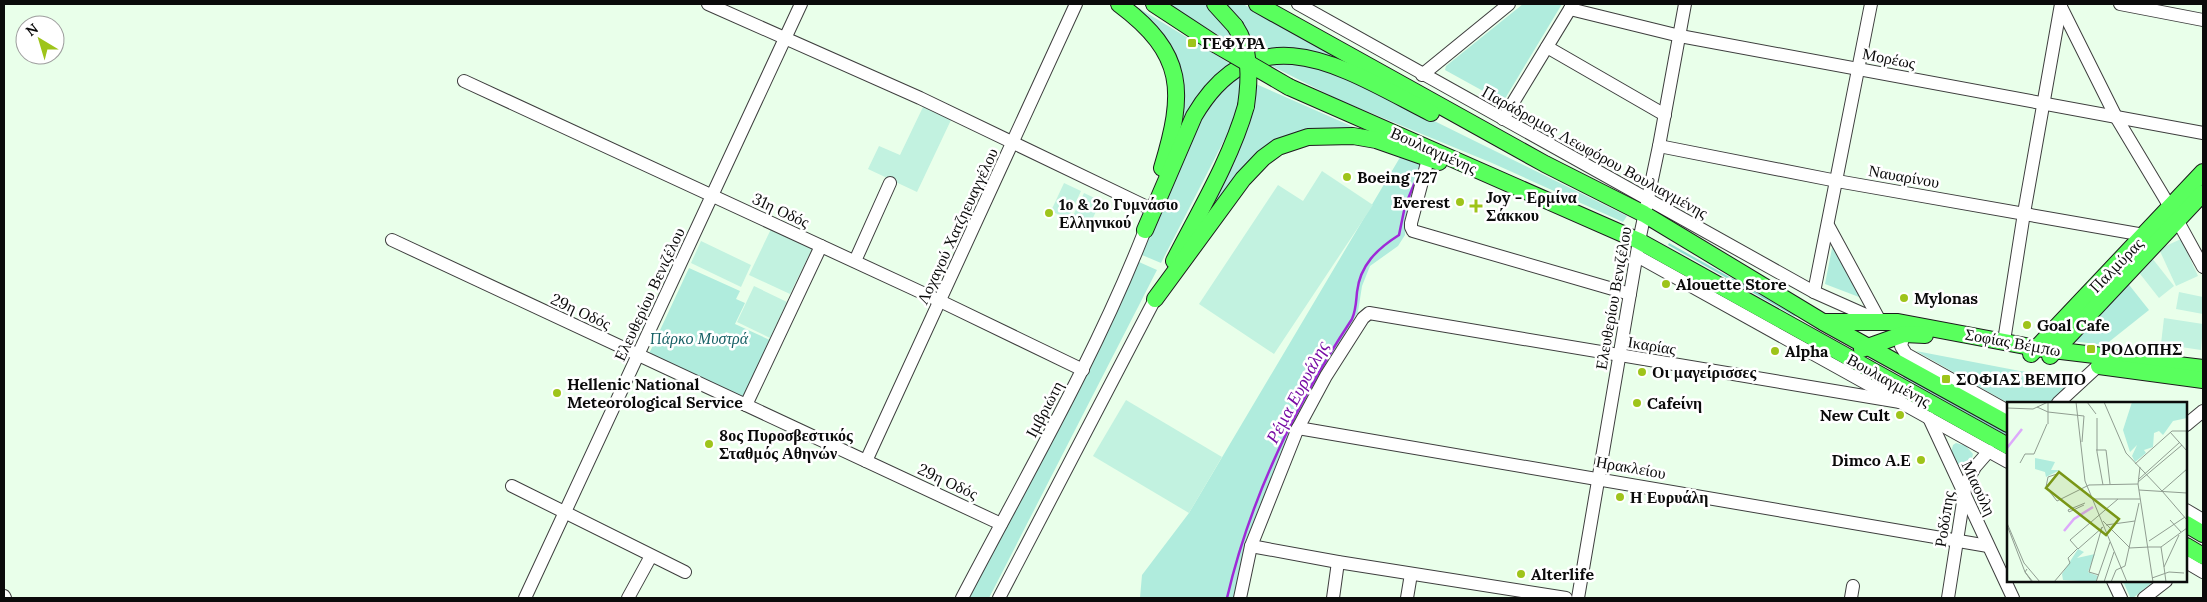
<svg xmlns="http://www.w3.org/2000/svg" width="2207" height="602" viewBox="0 0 2207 602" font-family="Lora,serif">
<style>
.green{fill:#b0ecdd}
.forest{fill:#8edecf}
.pitch{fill:#c2f2e0}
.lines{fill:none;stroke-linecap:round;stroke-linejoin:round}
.stream{stroke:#9e2ad7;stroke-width:2.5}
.minor-casing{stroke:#3e3e3e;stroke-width:14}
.major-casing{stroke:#1c1c1c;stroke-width:18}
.minor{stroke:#fff;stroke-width:12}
.major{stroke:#59ff5d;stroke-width:16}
.major-bridge-casing{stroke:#1c1c1c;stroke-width:18;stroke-linecap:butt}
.major-bridge{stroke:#59ff5d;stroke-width:16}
.poi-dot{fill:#9ec41a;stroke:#fff;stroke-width:2}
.labels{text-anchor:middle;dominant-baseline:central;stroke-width:5;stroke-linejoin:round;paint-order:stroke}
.poi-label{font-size:16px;font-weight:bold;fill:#0b0b0b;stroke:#fff;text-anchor:start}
.street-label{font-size:16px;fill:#0b0b0b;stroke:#fff}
.park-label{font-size:16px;font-style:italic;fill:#176166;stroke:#fff}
.water-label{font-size:18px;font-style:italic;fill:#770ca4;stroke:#fff}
.inset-river{fill:none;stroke:#dda9fb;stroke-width:2.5}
.inset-road{fill:none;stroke:#909d91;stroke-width:1}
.view{fill:#799616;fill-opacity:0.15;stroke:#799616;stroke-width:2.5}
.inset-edge{fill:none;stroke:#0b0b0b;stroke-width:2.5}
</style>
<rect width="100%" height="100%" fill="#e9ffea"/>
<g class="green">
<polygon points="1132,4 1234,66 1171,160 1183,101 1147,19"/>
<polygon points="1167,4 1206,4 1215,12 1238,47"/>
<polygon points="1221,4 1243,4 1397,89 1341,64 1254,57"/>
<polygon points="1523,4 1562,4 1503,102 1445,70 1446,66"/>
<polygon points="1280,60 1337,73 1627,216 1623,222 1492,163 1337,99 1266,63"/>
<polygon points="1242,70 1236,117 1161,263 1142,255 1201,113"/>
<polygon points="1256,84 1358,129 1335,128 1295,133 1194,232 1241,145 1250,123"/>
<polygon points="1402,154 1420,163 1405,220 1405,235 1398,246 1370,266 1362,286 1358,312 1314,386 1293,429 1271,479 1249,538 1235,598 1140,598 1142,575 1189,513"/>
<polygon points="1833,243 1860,294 1859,297 1825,284"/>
<polygon points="1139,262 1157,270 989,598 969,598 1098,351"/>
<polygon points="689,268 740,291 736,299 745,303 735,324 772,341 744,401 648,356"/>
<polygon points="2126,281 2149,310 2105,345 2071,341"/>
<polygon points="1916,351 2020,371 2082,378 2049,403 2008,403"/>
<path d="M1956,443L1966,446L1973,454L1972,458L1962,466C1954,463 1950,453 1953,445Z"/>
<polygon points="2123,581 2154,581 2133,598 2130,597"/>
</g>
<g class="forest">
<polygon points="1669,243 1801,317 1794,316 1668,245"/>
<polygon points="1906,372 2008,430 2008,436 1903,377"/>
</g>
<g class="pitch">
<polygon points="923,107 951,120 917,192 868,169 879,146 900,155"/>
<polygon points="1322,171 1373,205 1274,354 1199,304 1278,185 1303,201"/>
<polygon points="1064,183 1081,191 1068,219 1051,211"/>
<polygon points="1084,193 1101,201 1088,228 1071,220"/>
<polygon points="771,229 812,249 790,294 749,275"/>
<polygon points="2181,239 2198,276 2176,286 2159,249"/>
<polygon points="701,241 751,265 741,287 691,263"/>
<polygon points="2152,258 2174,286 2159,298 2137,270"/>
<polygon points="754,286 787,302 770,338 737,322"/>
<polygon points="2179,292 2203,297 2203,314 2176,309"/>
<polygon points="2164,318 2203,324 2201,350 2161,344"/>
<polygon points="1126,400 1222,457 1189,513 1093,456"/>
</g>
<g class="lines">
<path class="stream" d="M1227,598C1250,499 1296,404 1352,319C1356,310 1356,302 1357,292C1360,265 1377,249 1399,235L1405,206L1415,182"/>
<defs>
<g id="minor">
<polyline points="708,4 920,98 1149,208"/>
<polyline points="1298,4 1814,292 1877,320"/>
<polyline points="2120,4 2203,20"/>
<polyline points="2061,7 2116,117 2170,207 2203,267"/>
<polyline points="1570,9 1680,36 2203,133"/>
<polyline points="1547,47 1665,115"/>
<polyline points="1422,75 1509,4"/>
<polyline points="464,81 940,301 1083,370"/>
<polyline points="1503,119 1573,4"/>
<polyline points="1659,146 1837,181 2144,235"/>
<polyline points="1428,159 1411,223 1411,227 1413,231 1630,294"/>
<polyline points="1829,227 1880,321"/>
<polyline points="392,240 1001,524"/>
<polyline points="1637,256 2008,462"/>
<polyline points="855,261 890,183"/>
<polyline points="1814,292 1871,4"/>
<polyline points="1904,334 1901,346 1906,354 2008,411"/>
<polyline points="2004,341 2024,213 2061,4"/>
<polyline points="2058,403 2098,366"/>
<polyline points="746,405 821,246"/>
<polyline points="1929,418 2013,598"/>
<polyline points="2186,425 2203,411"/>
<polyline points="1298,428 1988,546"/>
<polyline points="866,461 1076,4"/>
<polyline points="512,486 685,572"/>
<polyline points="2186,510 2203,520"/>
<polyline points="1251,546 1338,562 1566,598"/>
<polyline points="2186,562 2203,572"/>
<polyline points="2113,581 2121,598"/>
<polyline points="4,596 5,598"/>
<polyline points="525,598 801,4"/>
<polyline points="628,598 651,556"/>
<path d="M962,598C1025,477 1095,358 1145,230"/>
<polyline points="999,598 1155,299"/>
<polyline points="1240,598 1251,546 1298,428 1326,376 1363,318 1369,313 1900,402"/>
<polyline points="1333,598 1338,562"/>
<polyline points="1407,598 1411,574"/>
<polyline points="1578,598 1639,241 1659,146 1685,4"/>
<polyline points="1851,598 1853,586"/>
<polyline points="1948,598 1966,483 1975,467 1989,451"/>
<polyline points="2144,598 2166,581"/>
</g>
<g id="major">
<path d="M1119,4C1186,54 1185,92 1162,168"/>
<polyline points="1154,4 1215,44"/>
<polyline points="1215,4 1235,26"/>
<polyline points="1257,4 1545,164 1644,214 1823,322 2008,424"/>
<polyline points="1289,87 1639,241 2008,446"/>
<path d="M1145,230L1194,116C1258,7 1348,71 1431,113"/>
<path d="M1174,261C1199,212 1231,159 1246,106"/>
<polyline points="1155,299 1243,179 1263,158 1278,147 1308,137 1353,136 1376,140 1439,162"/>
<polyline points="1824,322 1898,322 2036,348 2203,368"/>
<polyline points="1862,349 1904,334 1925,335"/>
<polyline points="2031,354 2203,172"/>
<polyline points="2050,356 2203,193"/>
<polyline points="2099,366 2203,380"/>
<polyline points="2186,524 2203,534"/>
<polyline points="2186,546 2203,556"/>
</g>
</defs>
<use href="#minor" class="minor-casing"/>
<use href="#major" class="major-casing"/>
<use href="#minor" class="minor"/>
<use href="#major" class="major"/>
<defs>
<g id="major-bridge">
<path d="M1235,26C1251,50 1250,78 1246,106"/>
<polyline points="1215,44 1289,87"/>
</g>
</defs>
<use href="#major-bridge" class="major-bridge-casing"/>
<use href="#major-bridge" class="major-bridge"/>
</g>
<g class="poi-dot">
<rect x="1187" y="38" width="10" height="10" rx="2.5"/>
<circle cx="1347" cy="177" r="5"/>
<circle cx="1460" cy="202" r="5"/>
<path d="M1473.5 198.5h5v5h5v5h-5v5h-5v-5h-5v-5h5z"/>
<circle cx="1049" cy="213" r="5"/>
<circle cx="1666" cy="284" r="5"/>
<circle cx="1904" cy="298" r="5"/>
<circle cx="2027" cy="325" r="5"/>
<rect x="2086" y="344" width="10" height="10" rx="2.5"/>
<circle cx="1775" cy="351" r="5"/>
<circle cx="1642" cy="372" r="5"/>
<rect x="1941" y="374" width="10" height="10" rx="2.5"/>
<circle cx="557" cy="393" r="5"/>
<circle cx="1637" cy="403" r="5"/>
<circle cx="1900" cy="415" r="5"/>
<circle cx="709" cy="444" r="5"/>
<circle cx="1921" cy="460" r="5"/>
<circle cx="1620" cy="497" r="5"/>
<circle cx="1521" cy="574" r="5"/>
</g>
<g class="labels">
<g class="poi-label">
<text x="1202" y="43">ΓΕΦΥΡΑ</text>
<text x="1357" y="177">Boeing 727</text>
<text x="1486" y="197">Joy - Ερμίνα<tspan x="1486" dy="18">Σάκκου</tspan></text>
<text x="1450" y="202" text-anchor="end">Everest</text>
<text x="1059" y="204">1ο &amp; 2ο Γυμνάσιο<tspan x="1059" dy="18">Ελληνικού</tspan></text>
<text x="1676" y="284">Alouette Store</text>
<text x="1914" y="298">Mylonas</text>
<text x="2037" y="325">Goal Cafe</text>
<text x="2101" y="349">ΡΟΔΟΠΗΣ</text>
<text x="1785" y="351">Alpha</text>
<text x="1652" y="372">Οι μαγείρισσες</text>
<text x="1956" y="379">ΣΟΦΙΑΣ ΒΕΜΠΟ</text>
<text x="567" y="384">Hellenic National<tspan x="567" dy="18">Meteorological Service</tspan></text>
<text x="1647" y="403">Cafeίνη</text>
<text x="1890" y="415" text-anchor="end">New Cult</text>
<text x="719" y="435">8ος Πυροσβεστικός<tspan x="719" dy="18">Σταθμός Αθηνών</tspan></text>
<text x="1911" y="460" text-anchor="end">Dimco Α.Ε</text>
<text x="1630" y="497">Η Ευρυάλη</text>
<text x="1531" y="574">Alterlife</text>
</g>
<g class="street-label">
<text transform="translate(1889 58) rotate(11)">Μορέως</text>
<text transform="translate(1434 150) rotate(24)">Βουλιαγμένης</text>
<text transform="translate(1595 152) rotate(29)">Παράδρομος Λεωφόρου Βουλιαγμένης</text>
<text transform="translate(1904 176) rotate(10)">Ναυαρίνου</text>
<text transform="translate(781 210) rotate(25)">31η Οδός</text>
<text transform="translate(957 226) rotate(-65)">Λοχαγού Χατζηευαγγέλου</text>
<text transform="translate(2116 265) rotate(-46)">Παλμύρας</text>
<text transform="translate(649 294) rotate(-65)">Ελευθερίου Βενιζέλου</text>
<text transform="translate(1613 298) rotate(-80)">Ελευθερίου Βενιζέλου</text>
<text transform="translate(581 311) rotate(25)">29η Οδός</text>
<text transform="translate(2013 342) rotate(10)">Σοφίας Βέμπω</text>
<text transform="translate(1652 345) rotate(9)">Ικαρίας</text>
<text transform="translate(1889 380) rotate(29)">Βουλιαγμένης</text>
<text transform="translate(1044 409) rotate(-62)">Ιμβριώτη</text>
<text transform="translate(1631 467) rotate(10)">Ηρακλείου</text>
<text transform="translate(948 481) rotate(25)">29η Οδός</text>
<text transform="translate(1979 488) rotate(65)">Μιαούλη</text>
<text transform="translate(1944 519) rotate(-81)">Ροδόπης</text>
</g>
<g class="park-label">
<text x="699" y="338">Πάρκο Μυστρά</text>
</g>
<g class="water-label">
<text transform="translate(1297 392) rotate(-62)">Ρέμα Ευρυάλης</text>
</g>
</g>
<g transform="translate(2007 402)">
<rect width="180" height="180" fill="#e9ffea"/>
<path d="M125,0H180V16L166,19L156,33L152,29L147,31L146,45L137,48L139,51L128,60L125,54L130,43L123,50L116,28ZM28,56L48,60L44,68H53L39,75L38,70L28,67ZM71,147L77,150L70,156L88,152L81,170L91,174L89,180L56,178L55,172Z" fill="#b0ecdd"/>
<path class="inset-river" d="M0,46L15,27M57,129L67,117L86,105"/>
<path class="inset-road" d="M41,0V22M69,0L78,79L120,180M80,0L89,12M97,0L119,51L155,89M30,5L41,10L77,14M0,6L26,7L41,0M90,16V50L96,83M163,30L180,49M75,40L77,14M89,48H99L100,56M100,56L103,82M13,61L18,52H27L40,22M128,62L165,29H180M133,65L131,82L146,180M180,67L155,89L180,118M50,72L41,75L39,85L50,99L82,83L131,82M132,77L173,40M131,80L175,43M132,88L180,91M87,97H133M77,103L62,110L61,108L78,101M163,118L174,130M96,119L123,146M0,121L17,161L33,180M0,123L18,170L25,180M99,123L128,119M96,125L71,147L63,138L111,97M142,139L178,115M142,145H154L180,126M154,145L157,165M122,146L142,145M157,165L172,133M157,165L159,180M20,167L18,170L26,180M92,173L82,170L95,125M145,176L162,170L177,171M47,180L63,161L61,156L71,146M89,180L103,140M97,180L107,150M104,180L109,168L118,164L132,101"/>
<path class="view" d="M52,70L112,117L99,133L39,86Z"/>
<rect width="180" height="180" class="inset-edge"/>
</g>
<rect width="2207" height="602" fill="none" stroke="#0b0b0b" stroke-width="10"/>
<g transform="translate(40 40) rotate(322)"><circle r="24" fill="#ffffff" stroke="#9d9d9d"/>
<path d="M0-4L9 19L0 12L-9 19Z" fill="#9ec41a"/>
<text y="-8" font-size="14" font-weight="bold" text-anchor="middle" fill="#0b0b0b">N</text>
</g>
</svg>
